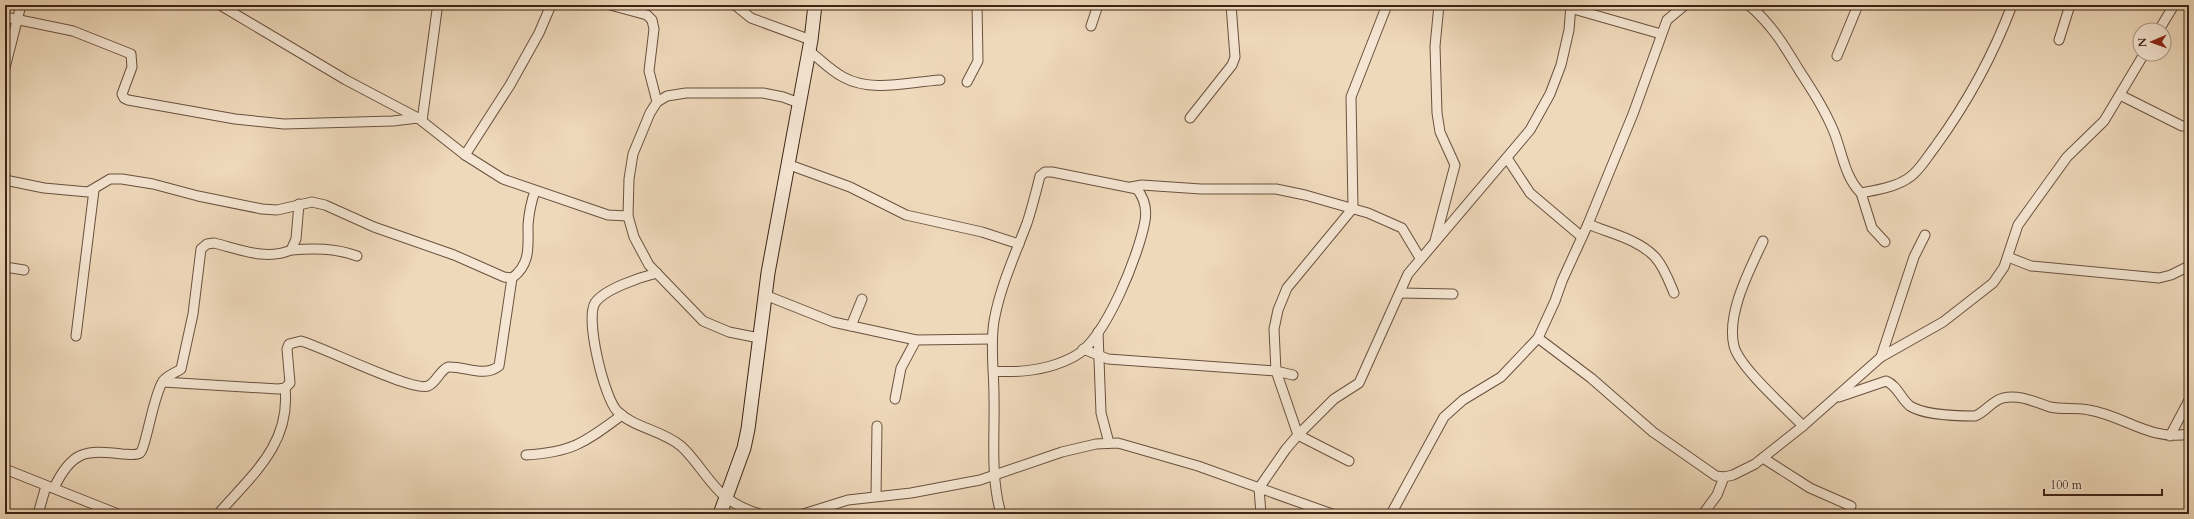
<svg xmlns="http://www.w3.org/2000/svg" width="2194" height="519" viewBox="0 0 2194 519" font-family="Cardo,serif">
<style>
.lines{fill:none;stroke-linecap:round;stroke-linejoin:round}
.minor-casing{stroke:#6a513e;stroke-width:11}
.secondary-casing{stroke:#3d2415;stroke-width:15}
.minor{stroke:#f5e6d3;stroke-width:9}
.secondary{stroke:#f5e6d3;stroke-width:13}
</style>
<rect width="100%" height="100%" fill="#efd9bb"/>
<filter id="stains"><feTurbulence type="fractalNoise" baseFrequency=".005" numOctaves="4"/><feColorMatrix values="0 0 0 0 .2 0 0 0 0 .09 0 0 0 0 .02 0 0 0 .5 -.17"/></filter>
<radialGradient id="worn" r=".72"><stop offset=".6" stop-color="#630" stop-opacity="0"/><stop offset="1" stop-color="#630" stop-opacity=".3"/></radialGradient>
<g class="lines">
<defs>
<g id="minor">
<polyline points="220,5 346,80 418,118 465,155 503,179 608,215 628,216"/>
<polyline points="610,5 647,15 652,20 654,29 649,71 657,102"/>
<polyline points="735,5 751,18 811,40"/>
<path d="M1749,5C1772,25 1784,45 1799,70C1812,90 1825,110 1834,132C1842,152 1845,178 1861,193C1876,190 1897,187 1910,177C1920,170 1927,157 1935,147C1967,103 1993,56 2012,5"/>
<polyline points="1570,8 1661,34"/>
<polyline points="5,17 73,31 131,54 132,67 122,94 124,98 128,100 235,119 284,124 393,121 418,118"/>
<polyline points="1091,26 1098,5"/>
<polyline points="2159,30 2174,5"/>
<polyline points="2059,40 2070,5"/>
<path d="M809,51C820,59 830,70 843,77C872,93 908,82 940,80"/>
<polyline points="1837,56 1858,5"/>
<polyline points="5,68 21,5"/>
<polyline points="967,82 978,61 977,5"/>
<polyline points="2120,95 2182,126 2189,126"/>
<polyline points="1190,118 1232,65 1235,57 1231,5"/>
<polyline points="422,121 437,10"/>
<polyline points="465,155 510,85 539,33 551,5"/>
<polyline points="1507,158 1530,193 1582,237"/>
<polyline points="787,164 850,187 906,215 982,232 1019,244"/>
<path d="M5,180L44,188L88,192L110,179H122L153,184L198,196L262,209L277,210L312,202L325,205L374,227L454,255L504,277L512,278C531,264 528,246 528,225C529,213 531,202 535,191"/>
<polyline points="1131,187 1142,185 1201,189 1276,189 1305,195 1368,213 1402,228 1420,258"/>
<polyline points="1861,193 1872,228 1885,242"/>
<path d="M1588,224C1609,233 1638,239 1655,257C1664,267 1669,281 1674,293"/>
<polyline points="1435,241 1455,165 1440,132 1437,113 1435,46 1439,5"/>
<path d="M1763,241C1750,269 1726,314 1734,346C1739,367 1787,409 1803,426"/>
<path d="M291,250C314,248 335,248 357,256"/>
<polyline points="2008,257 2031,266 2159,278 2171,275 2189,266"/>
<polyline points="5,267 24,270"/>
<path d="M657,273C641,277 604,289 595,303C585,319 604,397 617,411C634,428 662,430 681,446C697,460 711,487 727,498C736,505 750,511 760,514"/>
<polyline points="1400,293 1453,294"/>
<polyline points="765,295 833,322 916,340"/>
<polyline points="851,326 862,299"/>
<polyline points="1098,332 1101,413 1109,443"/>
<polyline points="76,336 94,190"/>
<polyline points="759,338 729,332 703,321 649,265 634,237 628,216 629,179 633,154 650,113 657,102 667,96 686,93 763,93 783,97 799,103"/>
<polyline points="1538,338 1591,378 1653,432 1716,476 1724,477 1733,475 1755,464 1803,426 1881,357 1943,322 1993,283 2004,267 2018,225 2067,157 2104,121 2144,54"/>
<polyline points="1083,349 1108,359 1276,371 1293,375"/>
<polyline points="1881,357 1914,257 1925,235"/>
<path d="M993,371C1021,373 1050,370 1075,356C1106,339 1139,254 1145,221C1147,209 1145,199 1137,189L1052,172H1045L1040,176C1036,192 1032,208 1027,223C1015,255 1000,287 994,321C990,346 994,371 994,397C995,436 990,475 1001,514"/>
<path d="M163,382L278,389L285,388L290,383L287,349L289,344L301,341C323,347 412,392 428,386C437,382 439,371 448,367C465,366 484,378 499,366L512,278"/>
<path d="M1839,397L1886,381C1897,385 1901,399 1910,406C1924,415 1958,416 1975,416C1986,412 1991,401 2003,398C2019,394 2035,402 2050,407C2064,410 2076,407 2089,410C2125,416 2149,441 2189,434"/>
<polyline points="895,399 901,368 916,340 992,339"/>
<polyline points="2170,436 2189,400"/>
<path d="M526,455C574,452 585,442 622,415"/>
<polyline points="1763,458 1810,488 1851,506"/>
<polyline points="1349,461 1298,435 1276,371 1274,329 1278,310 1287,288 1353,208 1351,97 1387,5"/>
<polyline points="5,469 118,514"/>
<path d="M54,488C71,452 85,449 122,454C128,454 135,456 140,453C146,448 153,396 163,381C168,375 175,373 181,369L193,314L201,249L207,244L214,243C239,249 266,261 291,250L296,239L299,204"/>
<polyline points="876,496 877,426"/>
<polyline points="38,514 46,486"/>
<path d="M218,514C252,475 291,444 285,388"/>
<polyline points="803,514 848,500 911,493 980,480 1062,452 1096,444 1118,443 1198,466 1332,514"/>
<polyline points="1261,514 1259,488 1286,449 1298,435 1334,399 1359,383 1408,274 1530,130 1550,94 1561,65 1569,30 1571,5"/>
<polyline points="1391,514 1444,417 1463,400 1501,377 1538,338 1555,301 1562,281 1588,224 1633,114 1667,20 1685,5"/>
<polyline points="1703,514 1717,495 1724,477"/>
</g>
<polyline id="secondary" points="720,514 744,448 748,429 768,273 811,40 815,5"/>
</defs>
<use href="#minor" class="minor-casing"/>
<use href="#secondary" class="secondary-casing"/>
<use href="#minor" class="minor"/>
<use href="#secondary" class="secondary"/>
</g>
<rect width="2194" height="519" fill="none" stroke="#efd9bb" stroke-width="20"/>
<rect x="6" y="6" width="2182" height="507" fill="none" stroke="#3d2415" stroke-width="2"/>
<rect x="10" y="10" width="2174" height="499" fill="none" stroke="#3d2415"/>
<g transform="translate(2152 42) rotate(268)"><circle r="19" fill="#f5e6d3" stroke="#ab9887"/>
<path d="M0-3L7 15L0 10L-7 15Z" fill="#8f2418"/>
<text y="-6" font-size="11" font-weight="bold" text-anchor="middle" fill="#3d2415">N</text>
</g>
<path d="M2044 489v6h118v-6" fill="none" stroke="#3d2415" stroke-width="2"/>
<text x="2050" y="489" font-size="12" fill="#3d2415" stroke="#f5e6d3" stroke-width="3" paint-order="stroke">100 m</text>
<rect width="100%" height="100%" filter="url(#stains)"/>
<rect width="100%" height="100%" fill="url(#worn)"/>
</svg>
